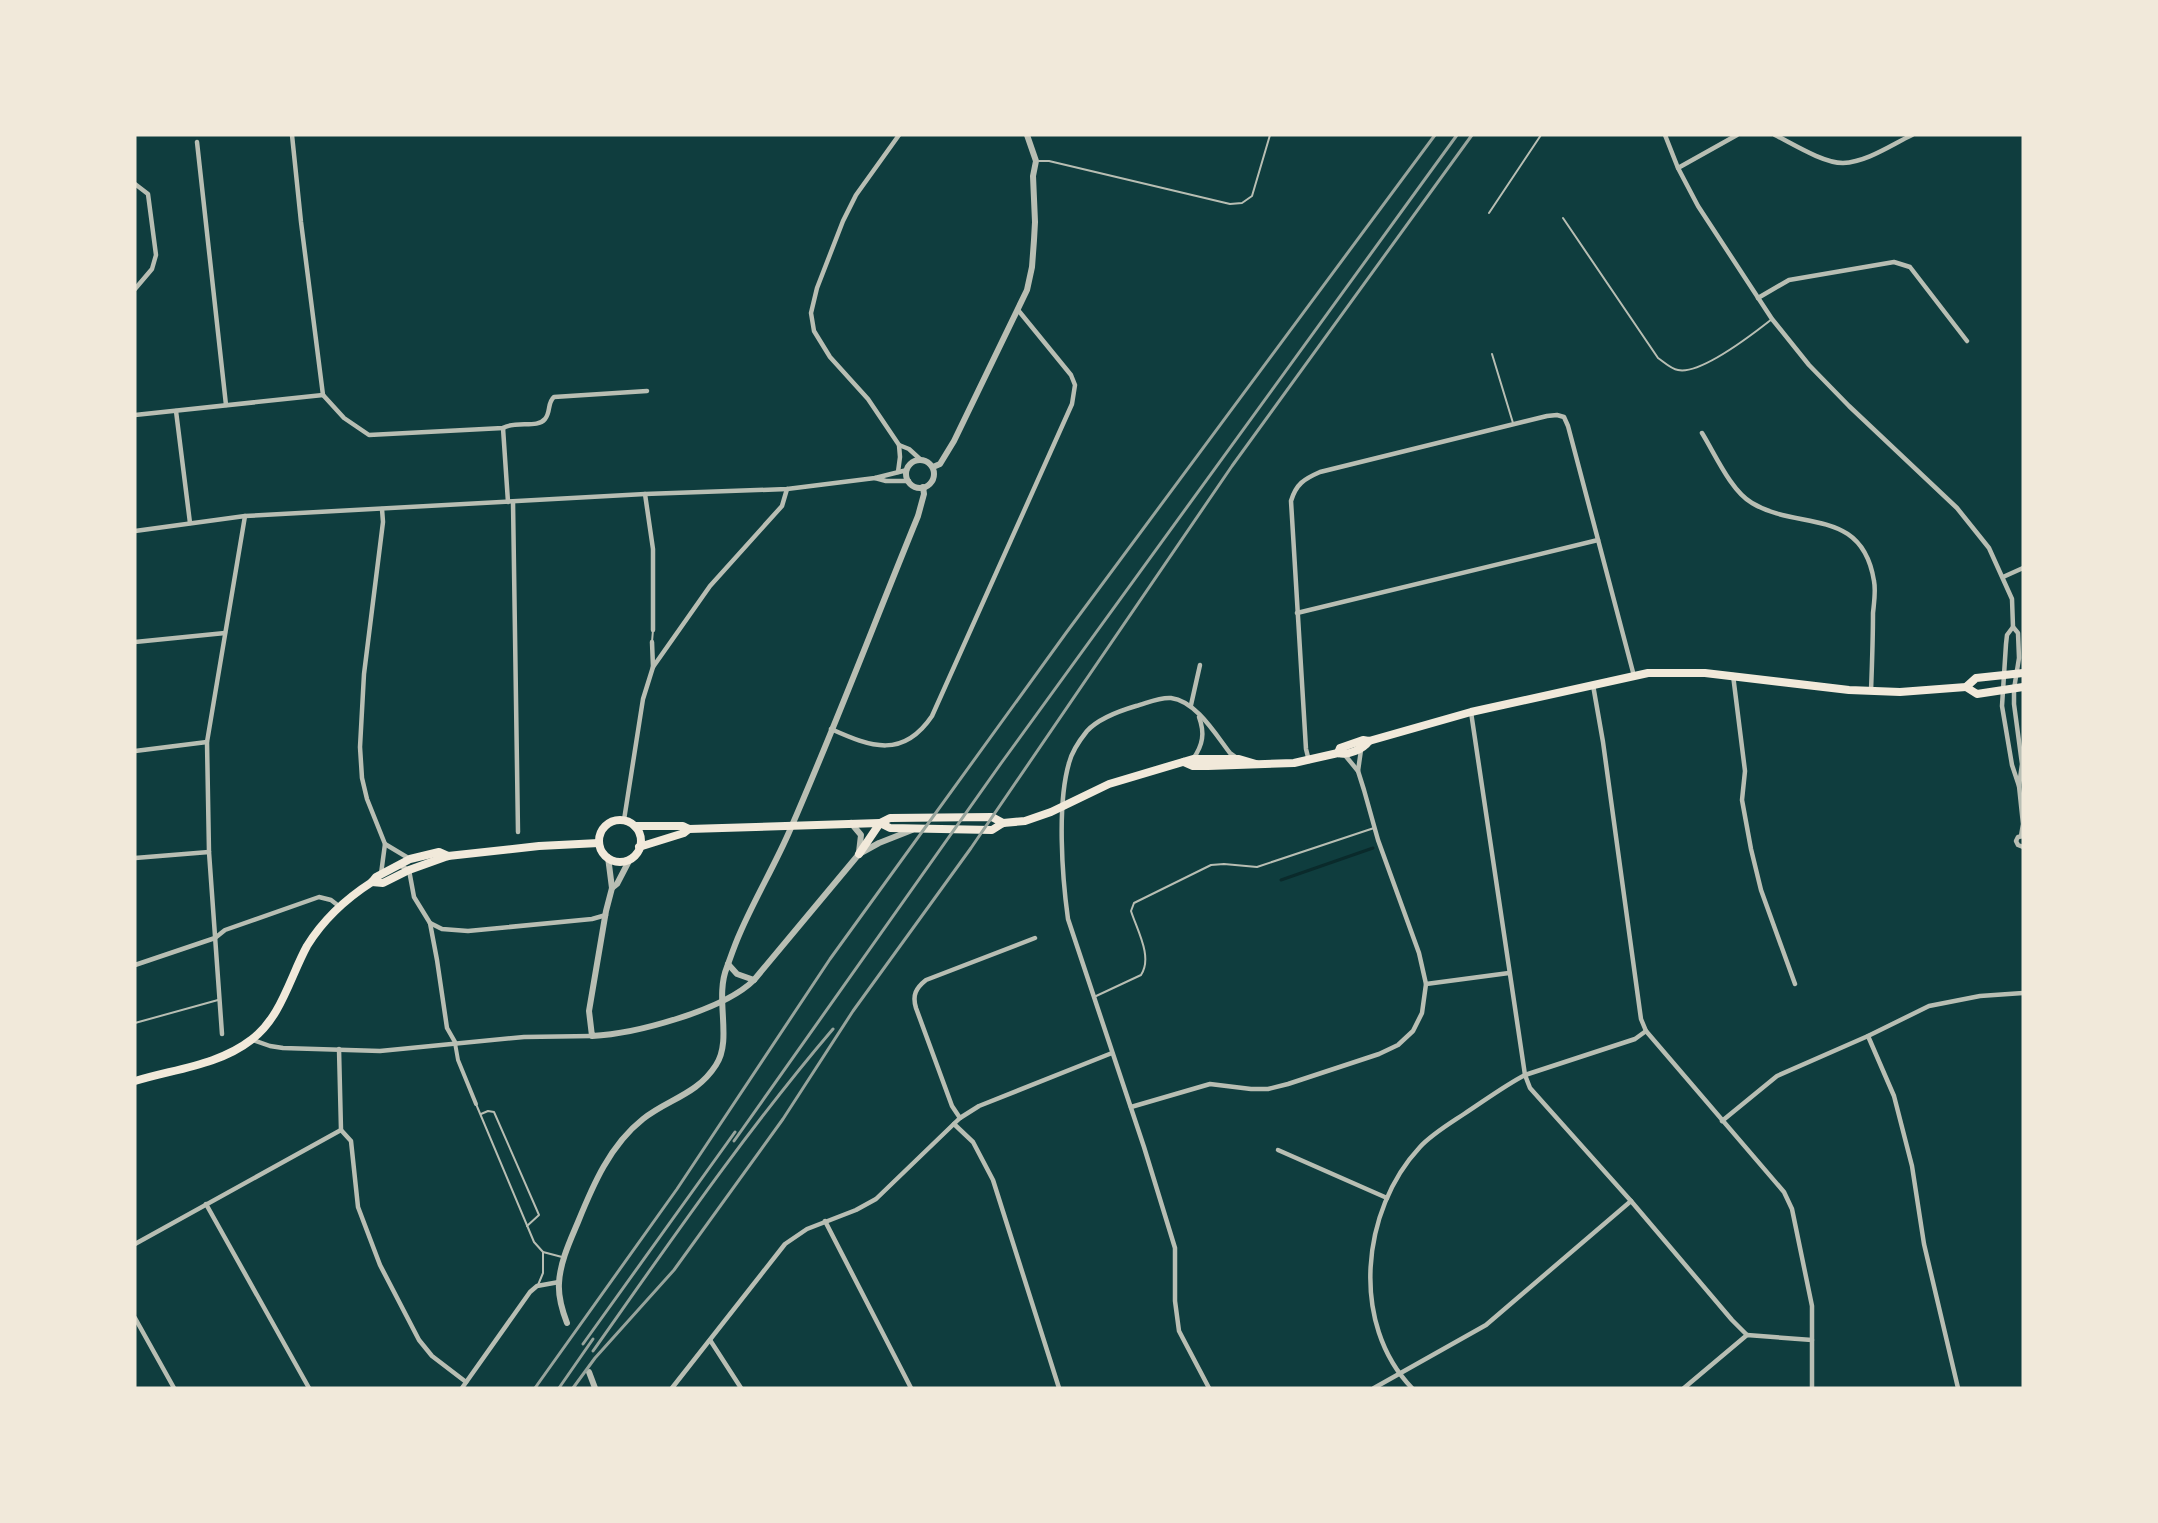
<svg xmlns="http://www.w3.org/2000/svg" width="2158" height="1523" viewBox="0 0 2158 1523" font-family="'Roboto Serif',serif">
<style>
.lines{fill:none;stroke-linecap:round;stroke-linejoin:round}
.stream{stroke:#0a2a2b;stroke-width:3}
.service{stroke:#b8beb3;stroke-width:2}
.pedestrian{stroke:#b8beb3;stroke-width:4}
.minor{stroke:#b8beb3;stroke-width:4.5}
.tertiary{stroke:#b8beb3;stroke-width:6}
.primary{stroke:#f1e9da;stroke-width:8}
.rail{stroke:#97a49c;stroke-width:3}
</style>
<rect width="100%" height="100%" fill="#0f3d3e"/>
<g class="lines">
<polyline class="stream" points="1281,880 1373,848"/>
<g class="service">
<polyline points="1039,161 1049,161 1230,204 1242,203 1252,196 1270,135"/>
<polyline points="1489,213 1541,135"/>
<path d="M1563,218L1658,358C1664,362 1671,369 1678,370C1701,375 1753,334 1772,319"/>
<polyline points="1492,354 1513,423"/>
<polyline points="652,642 653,630"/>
<path d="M1094,997L1141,975C1153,957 1137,930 1131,911L1134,903L1211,865L1224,864L1257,867L1374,828"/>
<polyline points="135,1023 218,1000"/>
<polyline points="476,1104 534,1242 543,1252 562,1257"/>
<polyline points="481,1114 488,1111 494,1112 539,1215 527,1226"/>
<polyline points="538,1285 543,1273 543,1252"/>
</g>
<polyline class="pedestrian" points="455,1043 458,1060 476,1104"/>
<g class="minor">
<polyline points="292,135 301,222 323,395"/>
<polyline points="1665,135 1678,168 1698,206 1772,319 1809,365 1849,406 1957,508 1989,548 2012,599 2013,627 2018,633 2019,658 2014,689 2014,704 2022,764 2019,786"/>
<path d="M1775,135C1793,144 1823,163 1843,163C1867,162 1891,145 1912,135"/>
<polyline points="197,142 226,405"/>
<polyline points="1678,168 1737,135"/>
<polyline points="135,184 148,194 156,255 152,269 135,289"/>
<polyline points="1758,298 1789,280 1894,262 1910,267 1967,341"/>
<path d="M323,395L344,418L369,435L503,428C516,420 537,429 545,419C551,412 547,403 554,397L647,391"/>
<polyline points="176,411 190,523"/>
<polyline points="135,415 323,395"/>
<polyline points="503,428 508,502"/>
<path d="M1702,433C1715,454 1731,491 1752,503C1798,531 1862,506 1874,581C1876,591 1874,603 1873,613C1873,639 1872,665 1871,691"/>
<polyline points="899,445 909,449 921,460"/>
<polyline points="898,472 900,457 899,445 868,399 830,357 814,331 811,313 817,288 843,221 856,195 899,135"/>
<polyline points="875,478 886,481 909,481"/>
<polyline points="645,494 653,549 653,630"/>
<polyline points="513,502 518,832"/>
<polyline points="135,531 245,516 645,494 787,489 875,478 907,470"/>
<polyline points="2003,577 2023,568"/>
<polyline points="1297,613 1598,540"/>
<polyline points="2013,627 2007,635 2006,644 2002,706 2012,765 2019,786 2023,824 2021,836"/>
<polyline points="135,642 225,633"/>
<polyline points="653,667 710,586 782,506 787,489"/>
<polyline points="1733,675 1745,771 1742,800 1751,849 1761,890 1795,984"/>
<polyline points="1593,685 1603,742 1641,1019 1646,1031 1784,1192 1792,1209 1812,1306 1812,1388"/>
<polyline points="1191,705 1200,665"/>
<polyline points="1471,712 1525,1075 1530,1088 1631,1201 1732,1320 1747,1335"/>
<path d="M831,729C871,747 903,759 932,716L1072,404L1075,385L1071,375L1018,310"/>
<polyline points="135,751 207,742"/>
<polyline points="1344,754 1358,771"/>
<path d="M1193,759C1203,745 1205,733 1199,717"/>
<path d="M1309,761L1306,749L1291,501C1296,484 1304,479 1320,472L1547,416L1557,415L1564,417L1568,426L1634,676"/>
<polyline points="624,820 643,699 653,667 652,642"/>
<polyline points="385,844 410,859"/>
<polyline points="2023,847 2018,845 2016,841 2018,837 2023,836"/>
<polyline points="135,858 209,852"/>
<polyline points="399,865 409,870 414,897 430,923 437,960 447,1028 455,1042"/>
<polyline points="381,874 385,844 367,799 362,778 360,747 364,674 383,522 382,509"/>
<polyline points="430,923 442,929 468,931 592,919 606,915"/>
<polyline points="135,965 215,938 225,930 319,897 331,900 340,907"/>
<polyline points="1426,984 1509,973"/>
<polyline points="222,1034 209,852 207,742 245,516"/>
<polyline points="1868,1036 1894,1096 1912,1166 1924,1244 1958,1388"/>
<polyline points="253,1040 270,1046 283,1048 380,1051 524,1037 592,1036"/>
<polyline points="339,1049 341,1130 351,1141 358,1207 380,1265 419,1340 432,1356 466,1382"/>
<polyline points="1131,1107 1210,1084 1251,1089 1268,1089 1288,1084 1379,1054 1398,1045 1413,1031 1422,1013 1426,984 1419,953 1378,840 1364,790 1358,771 1361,750"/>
<path d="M960,1118L952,1106L916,1008C912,995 916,988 926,980L1035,938"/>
<polyline points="1722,1121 1777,1076 1868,1036 1929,1006 1980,996 2023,993"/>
<polyline points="954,1124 973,1142 993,1180 1059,1388"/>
<polyline points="1278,1150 1387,1198"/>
<polyline points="206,1204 309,1388"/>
<polyline points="825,1221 911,1388"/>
<polyline points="135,1244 341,1130"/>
<polyline points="135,1318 174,1388"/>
<polyline points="710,1340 741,1388"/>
<polyline points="462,1388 530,1292 537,1286 559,1282"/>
<polyline points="672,1388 785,1244 807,1229 856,1210 876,1199 960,1118 979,1106 1112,1053"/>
<path d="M1209,1388L1179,1331L1175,1301V1248L1144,1147L1068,919C1062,876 1057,804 1069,763C1072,751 1079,741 1087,731C1099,718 1119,711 1136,706C1147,703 1160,697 1171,698C1196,701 1216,735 1230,753L1237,758"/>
<polyline points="1374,1388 1486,1325 1631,1201"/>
<path d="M1412,1388C1350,1324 1361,1210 1420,1147C1432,1134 1449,1124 1464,1114C1484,1101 1504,1086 1525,1075L1635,1039L1646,1031"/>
<polyline points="1684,1388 1747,1335 1812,1340"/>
</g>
<g class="tertiary">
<circle cx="920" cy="474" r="14"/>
<polyline points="933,467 940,464 954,441 1027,290 1032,267 1034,240 1035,222 1033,176 1036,161 1027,135"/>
<polyline points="851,823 861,835 859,852"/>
<polyline points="608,857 612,888"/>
<path d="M630,859L617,884L612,888L606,911L589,1011L592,1036C635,1034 724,1010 754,980L859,854L879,843L912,830"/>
<polyline points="728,964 737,974 754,980"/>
<path d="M567,1323C562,1310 558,1297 559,1283C560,1262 570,1241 578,1222C593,1185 610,1145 643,1119C668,1099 697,1095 716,1065C733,1039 714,998 727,967C731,956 735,944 740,933C755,898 775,865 790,830C835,727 875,621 918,516L924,494L923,487"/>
<polyline points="589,1372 595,1388"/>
</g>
<g class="primary">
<polyline points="1966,687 1977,694 2023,687"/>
<polyline points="1338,753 1340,748 1363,740 1369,741 1471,712 1648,673 1705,673 1849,690 1900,692 1966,687 1976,678 2023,673"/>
<path d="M1184,762L1193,766H1208L1294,763L1338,753C1348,756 1363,749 1369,741"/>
<circle cx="620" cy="841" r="21"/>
<polyline points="635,826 683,826 689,829 880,823 890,828 992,830 1003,823 1025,821 1051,812 1109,784 1193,759 1239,759 1256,764"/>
<polyline points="639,847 684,833 689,829"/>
<polyline points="859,854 880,823 890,818 992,817 1003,823"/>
<polyline points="372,882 383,883 409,870 448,856 539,846 599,843"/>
<path d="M135,1081C174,1069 219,1065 251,1040C281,1018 290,977 307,946C323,920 347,898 372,882L376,877L410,859L439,852L448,856"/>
</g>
<g class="rail">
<polyline points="734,1141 1002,762 1457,135"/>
<polyline points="583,1344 735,1132"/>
<path d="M593,1351C670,1242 746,1131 833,1029"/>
<polyline points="535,1388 677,1189 830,959 1066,633 1435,135"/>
<polyline points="559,1388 593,1339"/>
<polyline points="573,1388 595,1358 674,1270 783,1119 853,1011 971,848 1232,466 1472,135"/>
</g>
</g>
<rect width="2158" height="1523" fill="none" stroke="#f1e9da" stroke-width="273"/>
</svg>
